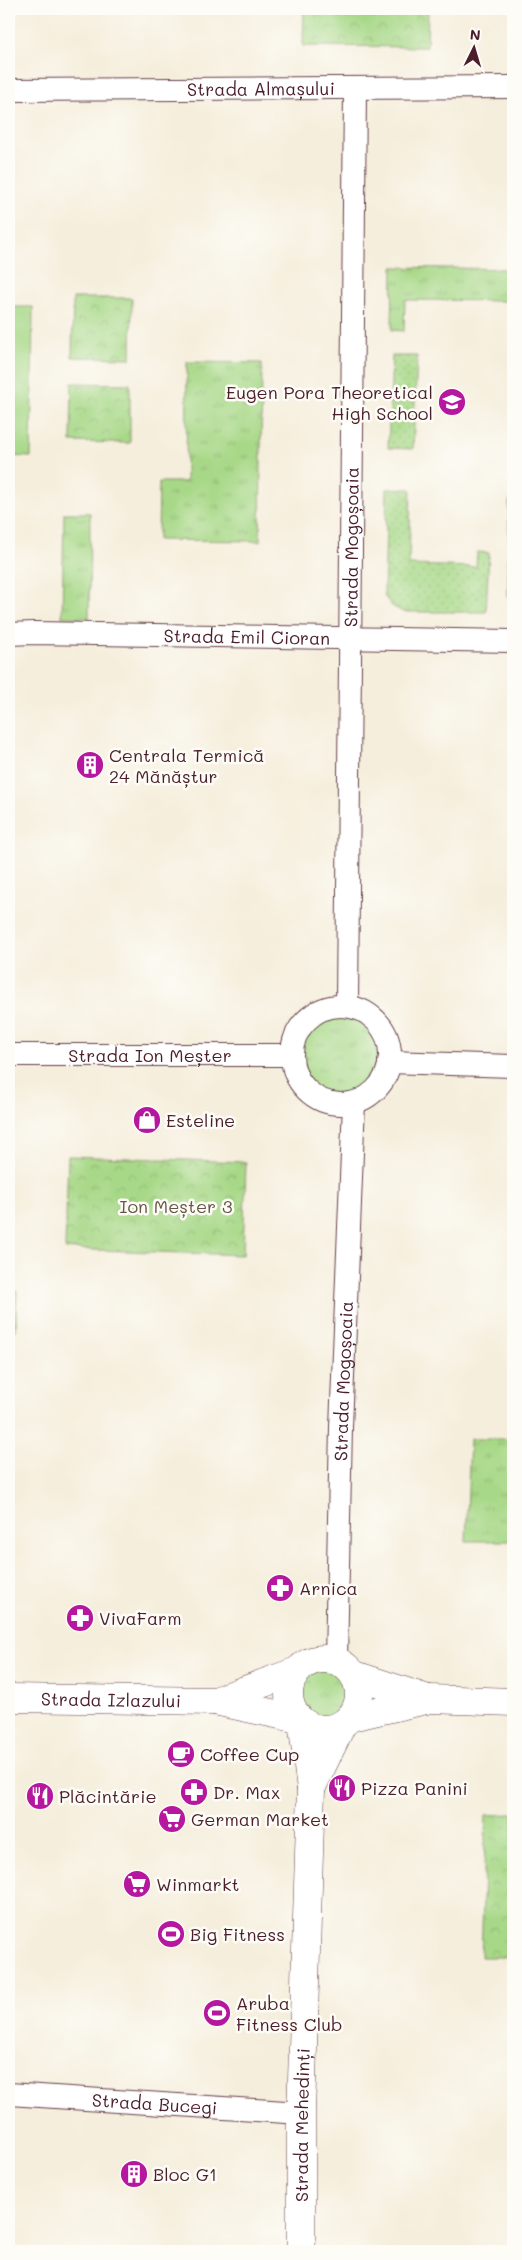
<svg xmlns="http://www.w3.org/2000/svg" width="522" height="2260" viewBox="0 0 522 2260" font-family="Mali,sans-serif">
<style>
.grass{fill:url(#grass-tufts);stroke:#787c59}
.park{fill:url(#park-crowns);stroke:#787c59}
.garden{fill:url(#garden-dots);stroke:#787c59}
.pitch{fill:#a7d887;stroke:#787c59}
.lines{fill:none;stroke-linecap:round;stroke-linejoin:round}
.street-casing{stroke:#643e46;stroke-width:24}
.secondary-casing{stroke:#643e46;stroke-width:29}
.street{stroke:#fff;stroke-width:22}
.secondary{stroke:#fff;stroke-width:28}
.labels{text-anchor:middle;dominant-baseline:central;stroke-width:5;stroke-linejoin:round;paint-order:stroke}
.street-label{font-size:18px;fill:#4a1f2b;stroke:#fdfcf7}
.poi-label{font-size:18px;fill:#4a1f2b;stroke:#fdfcf7;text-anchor:start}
.park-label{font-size:18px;fill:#665647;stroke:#fdfcf7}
</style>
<defs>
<pattern id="grass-tufts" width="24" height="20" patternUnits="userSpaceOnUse" patternTransform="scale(1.25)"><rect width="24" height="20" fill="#a7d887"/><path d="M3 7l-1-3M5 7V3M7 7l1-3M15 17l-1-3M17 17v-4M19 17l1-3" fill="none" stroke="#91b975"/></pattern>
<pattern id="park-crowns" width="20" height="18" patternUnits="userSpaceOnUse" patternTransform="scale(1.25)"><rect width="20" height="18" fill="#a7d887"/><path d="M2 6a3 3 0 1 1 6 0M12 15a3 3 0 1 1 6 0" fill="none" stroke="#91b975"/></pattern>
<pattern id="garden-dots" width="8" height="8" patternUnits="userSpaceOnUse" patternTransform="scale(1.25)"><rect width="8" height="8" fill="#a7d887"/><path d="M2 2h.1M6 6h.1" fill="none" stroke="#91b975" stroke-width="1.8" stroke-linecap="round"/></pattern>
</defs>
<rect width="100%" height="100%" fill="#fdfcf7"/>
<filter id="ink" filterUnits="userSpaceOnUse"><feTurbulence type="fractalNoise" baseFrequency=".02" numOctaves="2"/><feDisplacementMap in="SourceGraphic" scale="10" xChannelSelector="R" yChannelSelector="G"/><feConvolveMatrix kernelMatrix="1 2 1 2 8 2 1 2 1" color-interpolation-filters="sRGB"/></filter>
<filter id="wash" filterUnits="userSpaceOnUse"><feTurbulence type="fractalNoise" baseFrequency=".0096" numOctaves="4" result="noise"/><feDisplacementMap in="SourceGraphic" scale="20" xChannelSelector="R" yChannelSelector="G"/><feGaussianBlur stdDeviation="1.12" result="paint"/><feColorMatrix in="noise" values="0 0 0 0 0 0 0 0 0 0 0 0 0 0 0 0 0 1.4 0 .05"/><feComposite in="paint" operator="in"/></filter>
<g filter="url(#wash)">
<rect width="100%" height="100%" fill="#f5eedc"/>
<g class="grass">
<polygon points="393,267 513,269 513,301 405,300 404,331 392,330"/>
<polygon points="187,362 262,363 260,541 158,540 159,482 186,482"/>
<polygon points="64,513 90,513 89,618 62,617"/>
<circle cx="338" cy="1055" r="40"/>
<polygon points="9,1291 17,1291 16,1330 9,1330"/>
<polygon points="470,1439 513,1439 513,1541 466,1541"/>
<circle cx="325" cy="1692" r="29"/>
</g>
<g class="park">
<polygon points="304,9 428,9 427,47 303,46"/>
<polygon points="73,298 132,298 131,358 72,357"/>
<polygon points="72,383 130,384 130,443 71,442"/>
<polygon points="68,1156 246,1162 243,1255 65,1249"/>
<polygon points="513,1814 513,1957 481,1957 486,1815"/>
</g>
<g class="garden">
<polygon points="392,356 417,356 413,449 388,448"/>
<polygon points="387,489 411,489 409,565 476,567 477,552 489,553 486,612 403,612 392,606 384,596"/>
</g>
<g class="pitch">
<polygon points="9,307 33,307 31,457 9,456"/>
<polygon points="509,501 513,501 513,597 508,597"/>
</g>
</g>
<g filter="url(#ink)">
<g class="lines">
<defs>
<g id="street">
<path id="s1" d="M9,90L513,87"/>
<path id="s2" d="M9,634L34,633L513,641"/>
<path id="s3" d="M347,1006L355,89"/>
<circle cx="341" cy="1055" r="49"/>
<path id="s4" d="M9,1055H292"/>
<polyline points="389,1062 513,1066"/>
<path id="s5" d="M336,1660L341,1427L354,1103"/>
<path id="s6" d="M9,2094L301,2113"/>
</g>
<g id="secondary">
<circle cx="324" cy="1694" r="35"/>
<polyline points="355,1675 428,1699"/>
<path id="s7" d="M9,1698L215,1701L299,1719"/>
<polyline points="215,1701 297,1671"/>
<polyline points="351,1717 430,1699 513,1702"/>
<polyline points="311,1789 342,1725"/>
<path id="s8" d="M301,2251V2113L311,1789L302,1721"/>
</g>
</defs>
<use href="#street" class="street-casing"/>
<use href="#secondary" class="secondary-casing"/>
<use href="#street" class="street"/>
<use href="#secondary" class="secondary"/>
</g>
</g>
<defs>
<symbol id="school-disc" viewBox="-11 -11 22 22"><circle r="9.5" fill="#b5179e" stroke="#fdfcf7"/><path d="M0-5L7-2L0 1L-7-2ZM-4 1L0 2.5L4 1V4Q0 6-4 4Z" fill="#fff"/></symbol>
<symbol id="building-disc" viewBox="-11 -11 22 22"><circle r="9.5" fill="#b5179e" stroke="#fdfcf7"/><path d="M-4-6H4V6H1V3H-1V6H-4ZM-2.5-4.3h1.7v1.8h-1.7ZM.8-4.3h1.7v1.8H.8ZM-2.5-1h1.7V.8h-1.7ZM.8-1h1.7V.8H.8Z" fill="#fff"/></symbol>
<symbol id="shop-disc" viewBox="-11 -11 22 22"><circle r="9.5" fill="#b5179e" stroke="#fdfcf7"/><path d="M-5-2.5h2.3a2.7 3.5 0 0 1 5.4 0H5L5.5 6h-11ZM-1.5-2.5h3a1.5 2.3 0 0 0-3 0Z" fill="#fff"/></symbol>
<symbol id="pharmacy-disc" viewBox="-11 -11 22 22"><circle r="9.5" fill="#b5179e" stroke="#fdfcf7"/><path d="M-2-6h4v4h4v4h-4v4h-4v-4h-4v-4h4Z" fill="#fff"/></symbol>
<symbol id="cafe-disc" viewBox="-11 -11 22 22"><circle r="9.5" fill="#b5179e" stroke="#fdfcf7"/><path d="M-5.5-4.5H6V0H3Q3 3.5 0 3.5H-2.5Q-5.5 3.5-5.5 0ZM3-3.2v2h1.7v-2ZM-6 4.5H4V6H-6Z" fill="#fff"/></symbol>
<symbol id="restaurant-disc" viewBox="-11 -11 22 22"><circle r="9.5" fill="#b5179e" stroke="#fdfcf7"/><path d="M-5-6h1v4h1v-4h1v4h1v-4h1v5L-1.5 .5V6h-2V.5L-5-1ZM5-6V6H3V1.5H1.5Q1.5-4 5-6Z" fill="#fff"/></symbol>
<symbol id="supermarket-disc" viewBox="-11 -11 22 22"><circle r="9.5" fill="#b5179e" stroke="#fdfcf7"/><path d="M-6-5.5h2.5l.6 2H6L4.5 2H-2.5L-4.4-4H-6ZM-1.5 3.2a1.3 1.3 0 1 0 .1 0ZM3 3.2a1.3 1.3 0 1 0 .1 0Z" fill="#fff"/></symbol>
<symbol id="stadium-disc" viewBox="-11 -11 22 22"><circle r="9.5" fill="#b5179e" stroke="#fdfcf7"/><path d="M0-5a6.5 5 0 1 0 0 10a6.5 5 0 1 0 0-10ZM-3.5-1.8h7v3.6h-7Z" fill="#fff"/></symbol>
</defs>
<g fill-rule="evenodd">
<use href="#school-disc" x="436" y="386" width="32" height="32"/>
<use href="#building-disc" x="74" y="749" width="32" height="32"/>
<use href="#shop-disc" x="131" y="1104" width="32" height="32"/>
<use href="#pharmacy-disc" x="264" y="1572" width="32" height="32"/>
<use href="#pharmacy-disc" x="64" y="1602" width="32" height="32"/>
<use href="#cafe-disc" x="165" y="1738" width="32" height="32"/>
<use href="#restaurant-disc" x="326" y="1772" width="32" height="32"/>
<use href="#pharmacy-disc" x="178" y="1776" width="32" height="32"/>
<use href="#restaurant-disc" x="24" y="1780" width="32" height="32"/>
<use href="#supermarket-disc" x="156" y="1803" width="32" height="32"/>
<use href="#supermarket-disc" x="121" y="1868" width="32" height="32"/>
<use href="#stadium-disc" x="155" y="1918" width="32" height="32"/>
<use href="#stadium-disc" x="201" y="1997" width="32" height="32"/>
<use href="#building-disc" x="118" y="2158" width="32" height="32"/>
</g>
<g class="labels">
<g class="street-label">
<text stroke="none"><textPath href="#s1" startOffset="252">Strada Almașului</textPath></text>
<text stroke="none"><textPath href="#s3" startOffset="459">Strada Mogoșoaia</textPath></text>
<text stroke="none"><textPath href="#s2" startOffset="238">Strada Emil Cioran</textPath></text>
<text stroke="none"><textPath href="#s4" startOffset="141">Strada Ion Meșter</textPath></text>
<text stroke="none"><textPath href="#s5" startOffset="279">Strada Mogoșoaia</textPath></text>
<text stroke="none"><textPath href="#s7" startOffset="102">Strada Izlazului</textPath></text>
<text stroke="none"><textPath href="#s6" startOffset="146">Strada Bucegi</textPath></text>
<text stroke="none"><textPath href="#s8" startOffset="126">Strada Mehedinți</textPath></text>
</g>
<g class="poi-label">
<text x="433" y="392" text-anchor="end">Eugen Pora Theoretical<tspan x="433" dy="21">High School</tspan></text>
<text x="109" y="755">Centrala Termică<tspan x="109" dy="21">24 Mănăștur</tspan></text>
<text x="166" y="1120">Esteline</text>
<text x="299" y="1588">Arnica</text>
<text x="99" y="1618">VivaFarm</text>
<text x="200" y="1754">Coffee Cup</text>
<text x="361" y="1788">Pizza Panini</text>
<text x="213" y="1792">Dr. Max</text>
<text x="59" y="1796">Plăcintărie</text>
<text x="191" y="1819">German Market</text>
<text x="156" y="1884">Winmarkt</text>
<text x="190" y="1934">Big Fitness</text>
<text x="236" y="2003">Aruba<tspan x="236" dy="21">Fitness Club</tspan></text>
<text x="153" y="2174">Bloc G1</text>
</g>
<g class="park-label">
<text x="176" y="1206">Ion Meșter 3</text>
</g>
</g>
<rect width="522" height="2260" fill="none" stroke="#fdfcf7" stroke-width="30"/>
<g transform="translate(474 48) rotate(5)" stroke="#fdfcf7" stroke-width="4" paint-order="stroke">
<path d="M0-4L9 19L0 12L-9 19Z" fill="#4a1f2b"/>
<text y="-8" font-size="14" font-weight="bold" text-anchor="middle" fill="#4a1f2b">N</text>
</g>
</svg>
